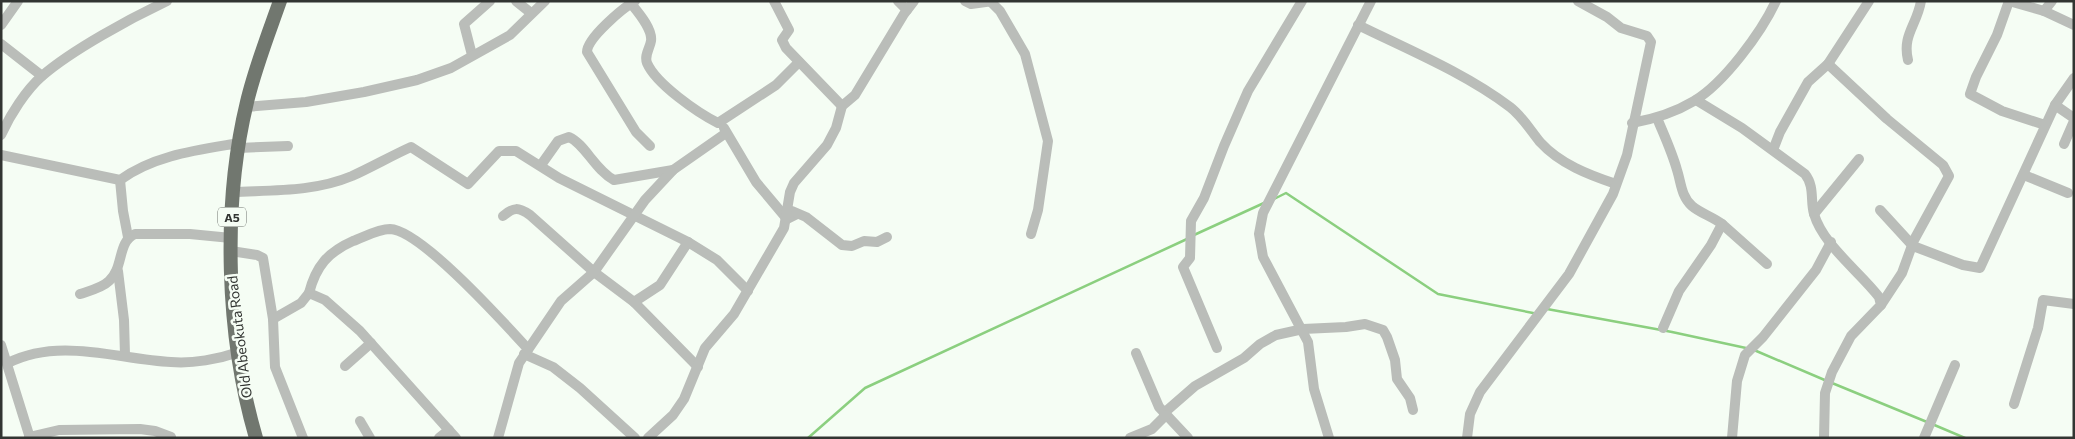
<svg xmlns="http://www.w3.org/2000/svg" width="2075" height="439" viewBox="0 0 2075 439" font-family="Commissioner,sans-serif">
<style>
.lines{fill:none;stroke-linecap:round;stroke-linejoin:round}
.stream{stroke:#8bcf7f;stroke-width:2.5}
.minor{stroke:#babdb9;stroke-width:10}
.highway{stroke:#71776f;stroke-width:14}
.labels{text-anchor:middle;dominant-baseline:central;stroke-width:5;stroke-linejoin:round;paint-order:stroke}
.shield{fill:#f5fdf4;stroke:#6c716c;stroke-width:1}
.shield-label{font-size:12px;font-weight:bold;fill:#323532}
.street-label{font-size:14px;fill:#323532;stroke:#f5fdf4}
</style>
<rect width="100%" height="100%" fill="#f5fdf4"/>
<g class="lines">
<g class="stream">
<polyline points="1274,199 1286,193 1438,294 1533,313"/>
<polyline points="1194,235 1264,203"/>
<polyline points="1547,309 1672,332 1746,348"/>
<polyline points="1754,350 1827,381"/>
<polyline points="1832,383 1927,422"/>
<polyline points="1932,424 1965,438"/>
<polyline points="808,438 865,388 1187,239"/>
</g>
<g class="minor">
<polyline points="516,1 531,13"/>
<path d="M629,1C636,10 653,28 651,41C650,48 644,55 647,63C656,84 698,113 718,123L776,85L799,62"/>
<path d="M635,1C623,8 587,38 587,52L636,132L650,146"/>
<polyline points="774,1 789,30 782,40 786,48 842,106"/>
<polyline points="898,1 907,10"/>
<polyline points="965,1 971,4 993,1"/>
<polyline points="2009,1 1997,35 1976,77 1970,94 2002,111 2045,125"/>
<polyline points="2009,1 2044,11 2074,25"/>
<polyline points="991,2 1000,11 1025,54 1048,141 1038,210 1031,234"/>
<polyline points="2044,11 2052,1"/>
<polyline points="1,25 18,1"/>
<path d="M1358,25C1409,50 1465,73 1510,107C1522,116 1531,131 1540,142C1560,164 1589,175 1616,184"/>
<polyline points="1,44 42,76"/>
<polyline points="472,55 464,24 490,1"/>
<path d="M1908,60C1902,35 1917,25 1921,1"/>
<polyline points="1828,64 1887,119 1943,165 1949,176 1914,240 1902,273 1881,305"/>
<path d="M1696,100L1742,128L1805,174C1815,187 1810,200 1814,214C1823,245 1860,272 1879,297L1881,305L1851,336L1832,372L1825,393L1824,438"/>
<polyline points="2055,105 2074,118"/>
<polyline points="246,107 306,102 364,92 417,80 451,68 510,35 545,1"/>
<path d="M1657,118C1664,135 1672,152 1677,170C1681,182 1681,196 1692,206C1700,213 1713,217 1722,224L1711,245L1679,291L1663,328"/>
<path d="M1632,123C1654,119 1674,113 1694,101C1724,83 1761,33 1776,1"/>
<polyline points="724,128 756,182 787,219 797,214"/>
<path d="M1,135C10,115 26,90 42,76C72,50 131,18 167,1"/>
<polyline points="2064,144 2074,121"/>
<polyline points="238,148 288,146"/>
<polyline points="1773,150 1780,132 1808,82 1828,64 1869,1"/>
<path d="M1,155L120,180C154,155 198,150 239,143"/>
<path d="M541,165L558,141L569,137C585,144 595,170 614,180L673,170"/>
<polyline points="2024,175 2068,193"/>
<polyline points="120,180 123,211 128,237"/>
<path d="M233,192C273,190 314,192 352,176C372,167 391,156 411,147L468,184L499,151H516L559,178L688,242L717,260L748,291"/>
<polyline points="1880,210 1913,246 1963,265 1980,268 2055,105 2074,78"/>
<polyline points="792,211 806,217 842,245 852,246 864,241 877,242 887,237"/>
<polyline points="1814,214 1859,159"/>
<path d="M503,216C514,207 518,207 530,215L594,272L634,302L698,367"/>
<polyline points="1722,224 1767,264"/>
<polyline points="231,251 257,255 263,258 273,319 275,367 303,438"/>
<polyline points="118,271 124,320 125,355"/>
<path d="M309,293C316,266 328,252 353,241C364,237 378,229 390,229C421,230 505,324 528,349"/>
<path d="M80,294C89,291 102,288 109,281C124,268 117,242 135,234H190L231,238"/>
<polyline points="634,302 660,285 688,242"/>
<polyline points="273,319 301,303 309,293 325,300 360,331 456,438"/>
<polyline points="1,345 30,438"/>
<polyline points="1217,348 1183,267 1190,258 1191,221 1204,198 1224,146 1248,91 1302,1"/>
<polyline points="1136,353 1159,407 1188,438"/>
<polyline points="524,354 553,367 580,388 635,438"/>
<path d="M8,363C59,337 117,359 171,362C192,364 219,359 239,352"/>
<polyline points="345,366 371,343"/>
<polyline points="2014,404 2038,328 2043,300 2074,304"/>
<polyline points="1164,413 1195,386 1244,358 1260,344 1276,335 1303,329 1346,327 1365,324 1383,330 1387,337 1395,360 1397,379 1410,398 1413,410"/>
<polyline points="360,421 370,438"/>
<polyline points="29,437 59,430 140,429 155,431 171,437"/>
<polyline points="439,438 449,430"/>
<polyline points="498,438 519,363 561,301 594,272 645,200 673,170 726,133"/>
<polyline points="648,438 673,415 684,399 705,348 734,314 784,228 790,192 794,183 827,145 836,128 842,106 855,95 904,14 914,1"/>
<polyline points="1130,438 1152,429 1166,415"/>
<polyline points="1329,438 1314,389 1308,342 1263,257 1259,234 1263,213 1371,1"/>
<polyline points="1467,438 1470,414 1480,392 1569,274 1613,194 1627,155 1651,42 1647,36 1621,28 1607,17 1578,1"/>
<polyline points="1732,438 1737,381 1745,355 1763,337 1816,270 1831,242"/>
<polyline points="1924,438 1955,365"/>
</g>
<path class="highway" d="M256,438C226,336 222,205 247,102C255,68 268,35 280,1"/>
</g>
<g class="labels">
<rect class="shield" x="218" y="207.5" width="28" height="19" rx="4"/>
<g class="shield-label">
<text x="232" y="217">A5</text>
</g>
<g class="street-label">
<text transform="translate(239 337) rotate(-97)">Old Abeokuta Road</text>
</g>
</g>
<rect width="2075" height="439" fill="none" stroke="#323532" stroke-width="5"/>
</svg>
